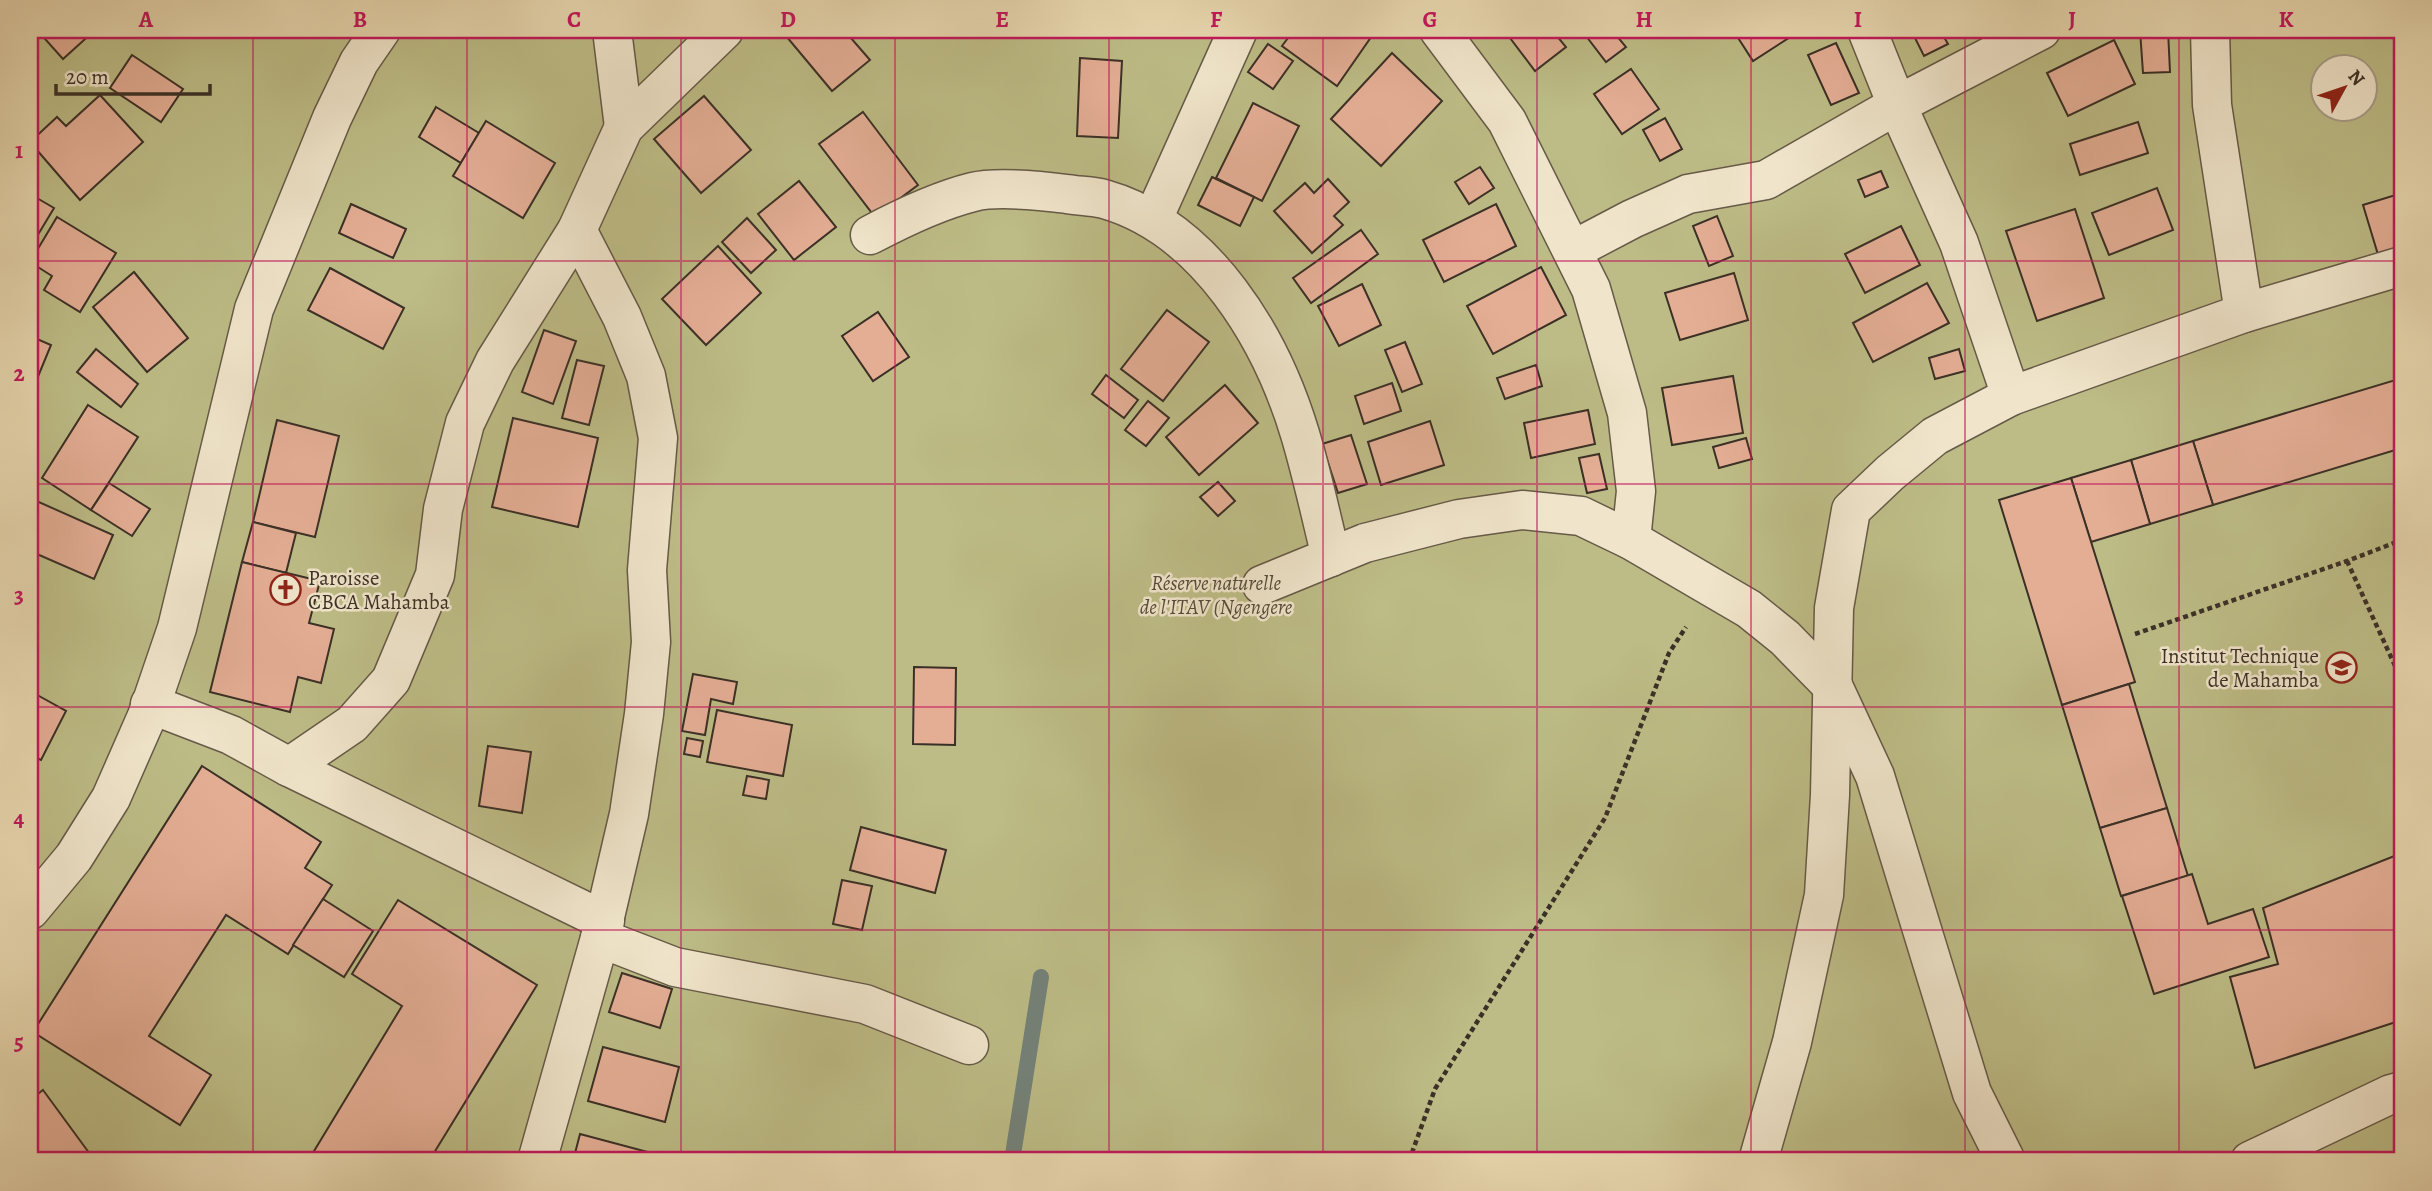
<svg xmlns="http://www.w3.org/2000/svg" width="2432" height="1191" viewBox="0 0 2432 1191" font-family="Alegreya,serif">
<style>
.green{fill:#bdbc86;stroke:#7c7656;stroke-width:2;fill-rule:evenodd}
.lines{fill:none;stroke-linecap:round;stroke-linejoin:round}
.stream{stroke:#73827a;stroke-width:16}
.building{fill:#e4ae95;stroke:#3b3026;stroke-width:2}
.minor-casing{stroke:#665a48;stroke-width:41}
.path{stroke:#3b3026;stroke-width:4.5;stroke-dasharray:5 3.5;stroke-linecap:butt}
.minor{stroke:#f0e5cb;stroke-width:38}
.grid{fill:none;stroke:#c2185b;stroke-width:2;stroke-opacity:0.55}
.labels{text-anchor:middle;dominant-baseline:central;stroke-width:5;stroke-linejoin:round;paint-order:stroke}
.poi-label{font-size:21px;fill:#3b3026;stroke:#f0e5cb;text-anchor:start}
.park-label{font-size:21px;font-style:italic;fill:#554c39;stroke:#f0e5cb}
.neatline{fill:none;stroke:#c2185b;stroke-width:2.5}
.grid-label{font-size:23px;text-anchor:middle;font-weight:bold;fill:#c2185b}
</style>
<rect width="100%" height="100%" fill="#e8d7af"/>
<filter id="stains"><feTurbulence type="fractalNoise" baseFrequency=".00286" numOctaves="4"/><feColorMatrix values="0 0 0 0 .2 0 0 0 0 .09 0 0 0 0 .02 0 0 0 .5 -.17"/></filter>
<radialGradient id="worn" r=".72"><stop offset=".6" stop-color="#630" stop-opacity="0"/><stop offset="1" stop-color="#630" stop-opacity=".3"/></radialGradient>
<path class="green" d="M30,30H2402V1161H30ZM2324,66H2366V108H2324Z"/>
<g class="lines">
<polyline class="stream" points="1012,1161 1041,977"/>
</g>
<g class="building">
<polygon points="37,30 95,30 63,59"/>
<polygon points="781,30 844,30 870,60 832,91"/>
<polygon points="1294,30 1376,30 1337,86 1282,46"/>
<polygon points="1504,30 1552,30 1566,47 1535,71"/>
<polygon points="1586,30 1612,30 1626,47 1606,62 1583,32"/>
<polygon points="1733,30 1796,30 1798,32 1753,61"/>
<polygon points="1911,30 1940,30 1948,44 1924,56"/>
<polygon points="2140,30 2168,30 2170,72 2143,73"/>
<polygon points="2398,30 2402,30 2402,78 2399,78"/>
<polygon points="2114,40 2135,84 2068,116 2047,73"/>
<polygon points="1836,43 1859,93 1831,105 1808,55"/>
<polygon points="1268,44 1293,61 1273,89 1248,72"/>
<polygon points="1392,53 1442,101 1381,166 1331,119"/>
<polygon points="132,55 183,89 161,122 110,88"/>
<polygon points="1080,58 1122,61 1118,138 1077,136"/>
<polygon points="1631,69 1659,109 1622,134 1594,94"/>
<polygon points="100,95 143,142 80,200 30,142 57,117 66,126"/>
<polygon points="704,96 751,150 701,193 654,139"/>
<polygon points="1253,103 1299,126 1262,201 1216,178"/>
<polygon points="436,107 479,133 461,163 419,137"/>
<polygon points="863,112 918,185 875,217 819,144"/>
<polygon points="1665,118 1682,149 1660,161 1643,130"/>
<polygon points="486,121 555,163 523,218 453,176"/>
<polygon points="2138,122 2148,153 2080,175 2070,144"/>
<polygon points="1480,167 1494,188 1469,204 1455,182"/>
<polygon points="1881,171 1888,187 1865,197 1858,180"/>
<polygon points="1212,177 1254,197 1240,226 1198,205"/>
<polygon points="1328,179 1349,202 1334,216 1343,225 1312,253 1274,211 1305,183 1314,193"/>
<polygon points="799,181 836,227 794,260 758,214"/>
<polygon points="2157,188 2173,230 2109,255 2092,213"/>
<polygon points="2402,193 2402,251 2379,258 2363,205"/>
<polygon points="30,194 54,208 30,248"/>
<polygon points="351,204 406,229 393,258 339,233"/>
<polygon points="1496,204 1516,246 1444,282 1423,240"/>
<polygon points="2075,209 2104,298 2037,321 2006,231"/>
<polygon points="1717,216 1733,256 1709,266 1693,226"/>
<polygon points="57,217 116,253 80,312 44,290 52,276 30,262"/>
<polygon points="747,218 776,250 751,273 722,242"/>
<polygon points="1901,226 1920,265 1865,293 1845,254"/>
<polygon points="1361,230 1378,254 1311,303 1293,278"/>
<polygon points="718,246 761,293 706,345 662,299"/>
<polygon points="1541,267 1566,315 1493,354 1467,306"/>
<polygon points="330,268 404,308 383,349 308,310"/>
<polygon points="134,272 188,338 147,372 93,307"/>
<polygon points="1734,273 1748,320 1680,340 1665,293"/>
<polygon points="1927,283 1949,323 1873,362 1853,323"/>
<polygon points="1362,284 1381,325 1339,346 1318,306"/>
<polygon points="1167,310 1209,342 1163,401 1121,369"/>
<polygon points="878,312 909,357 873,381 842,336"/>
<polygon points="544,330 576,341 553,404 522,392"/>
<polygon points="30,336 51,345 30,396"/>
<polygon points="1405,342 1422,384 1402,392 1385,350"/>
<polygon points="96,349 138,384 121,407 77,372"/>
<polygon points="1959,349 1965,371 1935,379 1929,358"/>
<polygon points="577,360 604,366 589,425 562,418"/>
<polygon points="1536,365 1542,386 1505,399 1497,378"/>
<polygon points="1106,375 1138,400 1124,418 1092,394"/>
<polygon points="1733,376 1743,433 1672,445 1662,388"/>
<polygon points="2402,378 2402,448 2213,505 2193,441"/>
<polygon points="1392,383 1401,411 1364,424 1355,396"/>
<polygon points="1225,385 1258,423 1199,475 1166,437"/>
<polygon points="1148,401 1169,418 1146,446 1125,430"/>
<polygon points="88,405 138,437 91,510 42,478"/>
<polygon points="1588,410 1595,444 1531,458 1524,423"/>
<polygon points="513,418 598,438 578,527 492,507"/>
<polygon points="277,420 339,436 315,537 253,522"/>
<polygon points="1430,421 1444,465 1381,485 1368,442"/>
<polygon points="1351,435 1367,484 1338,493 1322,444"/>
<polygon points="1746,438 1752,459 1719,468 1713,447"/>
<polygon points="2193,441 2213,505 2150,524 2131,460"/>
<polygon points="1599,454 1607,489 1587,493 1579,458"/>
<polygon points="2131,460 2150,524 2091,542 2071,478"/>
<polygon points="2071,478 2135,682 2062,705 1999,500"/>
<polygon points="1218,482 1235,501 1218,516 1200,497"/>
<polygon points="109,483 150,509 132,536 91,510"/>
<polygon points="32,499 113,535 94,579 30,551 30,505"/>
<polygon points="253,522 296,533 286,573 242,562"/>
<polygon points="242,562 320,581 309,623 334,629 321,683 298,677 290,712 210,692"/>
<polygon points="914,667 956,668 955,745 913,744"/>
<polygon points="693,674 737,682 733,704 711,699 705,735 682,731"/>
<polygon points="2129,684 2167,808 2100,828 2062,705"/>
<polygon points="30,691 66,711 41,760 30,755"/>
<polygon points="717,710 792,725 783,776 707,762"/>
<polygon points="687,738 703,741 700,757 684,754"/>
<polygon points="488,746 531,752 522,813 479,806"/>
<polygon points="202,766 321,842 305,868 332,885 288,954 226,915 149,1036 211,1075 180,1125 33,1032"/>
<polygon points="747,776 769,780 766,799 743,795"/>
<polygon points="2167,808 2188,876 2121,896 2100,828"/>
<polygon points="861,827 946,850 935,893 850,870"/>
<polygon points="2402,853 2402,1020 2255,1068 2230,977 2278,964 2263,908"/>
<polygon points="2192,874 2208,924 2253,909 2269,957 2154,994 2122,896"/>
<polygon points="842,880 872,886 862,930 833,924"/>
<polygon points="323,899 373,931 344,977 293,945"/>
<polygon points="398,900 537,985 429,1161 308,1161 402,1006 352,974"/>
<polygon points="622,973 672,989 660,1028 609,1012"/>
<polygon points="603,1047 679,1067 665,1122 588,1101"/>
<polygon points="43,1090 95,1161 30,1161 30,1100"/>
<polygon points="580,1134 655,1154 653,1161 573,1161"/>
</g>
<g class="lines">
<defs>
<g id="minor">
<polyline points="612,30 624,127"/>
<polyline points="1439,30 1507,121 1591,289 1627,413 1636,491 1631,540"/>
<polyline points="1867,30 1897,105 1959,243 2011,396"/>
<polyline points="2210,30 2212,105 2244,313"/>
<polyline points="1153,219 1238,30"/>
<path d="M870,235C902,218 937,201 973,192C997,186 1043,191 1067,194C1079,196 1093,196 1104,199C1206,228 1271,338 1300,434C1312,474 1321,516 1331,557"/>
<polyline points="1573,250 1632,219 1688,194 1766,180 1897,105 2041,30"/>
<polyline points="1262,585 1365,543 1459,519 1522,510 1581,516 1631,540 1749,609 1785,638 1834,688 1875,776 1972,1093 2006,1161"/>
<polyline points="150,704 231,735 289,767 605,921"/>
<polyline points="289,767 352,724 391,680 435,575 443,509 465,423 495,361 577,230 624,127 724,30"/>
<polyline points="30,910 74,857 111,798 147,716 177,628 254,309 332,118 359,62 381,30"/>
<polyline points="600,938 675,967 865,1004 969,1045"/>
<polyline points="537,1161 600,938 629,814 644,714 651,642 647,570 658,438 646,376 622,317 577,230"/>
<polyline points="1758,1161 1792,1042 1824,895 1830,795 1834,608 1851,510 1890,473 1935,436 2011,396 2244,313 2402,266"/>
<polyline points="2250,1161 2391,1094 2402,1091"/>
</g>
</defs>
<use href="#minor" class="minor-casing"/>
<g class="path">
<polyline points="2347,561 2402,681"/>
<polyline points="2135,634 2347,561 2402,540"/>
<polyline points="1409,1161 1435,1089 1605,818 1669,653 1686,627"/>
</g>
<use href="#minor" class="minor"/>
</g>
<path class="grid" d="M253,30V1161M467,30V1161M681,30V1161M895,30V1161M1109,30V1161M1323,30V1161M1537,30V1161M1751,30V1161M1965,30V1161M2179,30V1161M30,261H2402M30,484H2402M30,707H2402M30,930H2402"/>
<defs>
<symbol id="church-ring" viewBox="-11 -11 22 22"><circle r="9.5" fill="#f0e5cb" stroke="#8f2418" stroke-width="1.5"/><path d="M-1.2-6h2.4v3.5h3.3v2.4h-3.3V6h-2.4V-.1h-3.3v-2.4h3.3Z" fill="#8f2418"/></symbol>
<symbol id="school-ring" viewBox="-11 -11 22 22"><circle r="9.5" fill="#f0e5cb" stroke="#8f2418" stroke-width="1.5"/><path d="M0-5L7-2L0 1L-7-2ZM-4 1L0 2.5L4 1V4Q0 6-4 4Z" fill="#8f2418"/></symbol>
</defs>
<g fill-rule="evenodd">
<use href="#church-ring" x="268" y="572" width="35" height="35"/>
<use href="#school-ring" x="2324" y="650" width="35" height="35"/>
</g>
<g class="labels">
<g class="poi-label">
<text x="308" y="578">Paroisse<tspan x="308" dy="24">CBCA Mahamba</tspan></text>
<text x="2319" y="656" text-anchor="end">Institut Technique<tspan x="2319" dy="24">de Mahamba</tspan></text>
</g>
<g class="park-label">
<text x="1216" y="583">Réserve naturelle<tspan x="1216" dy="24">de l'ITAV (Ngengere</tspan></text>
</g>
</g>
<rect width="2432" height="1191" fill="none" stroke="#e8d7af" stroke-width="77"/>
<g transform="translate(2344 88) rotate(50)"><circle r="33" fill="#f0e5cb" stroke="#a89d89" stroke-width="2"/>
<path d="M0-5L12 26L0 18L-12 26Z" fill="#8f2418"/>
<text y="-10" font-size="19" font-weight="bold" text-anchor="middle" fill="#3b3026">N</text>
</g>
<path d="M56 84v10h154v-10" fill="none" stroke="#3b3026" stroke-width="3.5"/>
<text x="66" y="84" font-size="21" fill="#3b3026" stroke="#f0e5cb" stroke-width="5" paint-order="stroke">20 m</text>
<rect x="38" y="38" width="2356" height="1114" class="neatline"/>
<g class="grid-label">
<text x="146" y="27">A</text>
<text x="360" y="27">B</text>
<text x="574" y="27">C</text>
<text x="788" y="27">D</text>
<text x="1002" y="27">E</text>
<text x="1216" y="27">F</text>
<text x="1430" y="27">G</text>
<text x="1644" y="27">H</text>
<text x="1858" y="27">I</text>
<text x="2072" y="27">J</text>
<text x="2286" y="27">K</text>
<text x="19" y="158">1</text>
<text x="19" y="381">2</text>
<text x="19" y="603">3</text>
<text x="19" y="826">4</text>
<text x="19" y="1049">5</text>
</g>
<rect width="100%" height="100%" filter="url(#stains)"/>
<rect width="100%" height="100%" fill="url(#worn)"/>
</svg>
